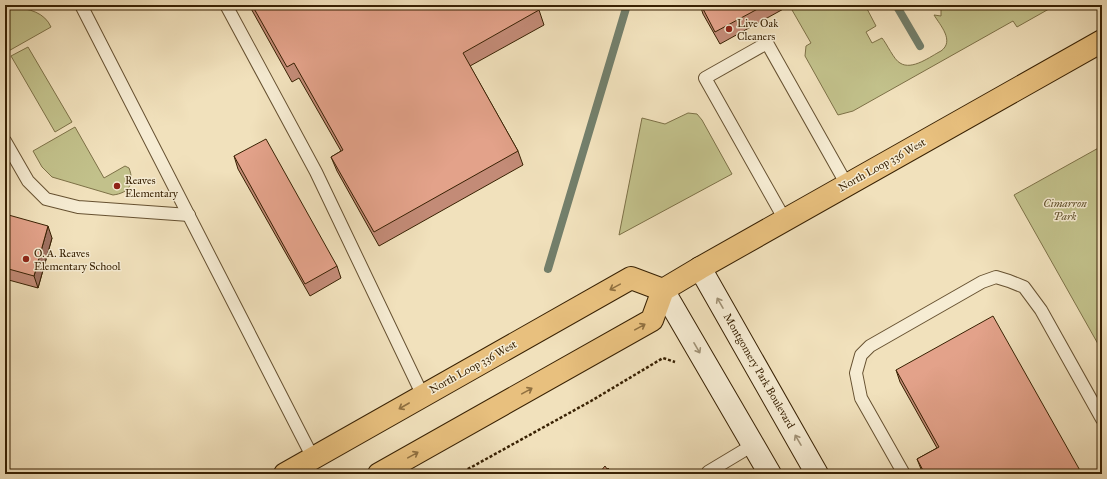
<svg xmlns="http://www.w3.org/2000/svg" width="1107" height="479" viewBox="0 0 1107 479" font-family="'IM FELL Great Primer',serif">
<style>
.green{fill:#c2c18b;stroke:#7d7147}
.lines{fill:none;stroke-linecap:round;stroke-linejoin:round}
.stream{stroke:#737f6b;stroke-width:8}
.lane-casing{stroke:#665131;stroke-width:14}
.secondary-casing{stroke:#382103;stroke-width:24}
.primary-casing{stroke:#382103;stroke-width:24}
.path{stroke:#382103;stroke-width:2.5;stroke-dasharray:3 2;stroke-linecap:butt}
.lane{stroke:#f6ecd3;stroke-width:12}
.secondary{stroke:#f6ecd3;stroke-width:22}
.primary{stroke:#e8c07e;stroke-width:22}
.wall{fill:#c38b77;stroke:#382103}
.shaded-wall{fill:#9f7161;stroke:#382103}
.building{fill:#e3a28a;stroke:#382103}
.oneway{stroke:#907040}
.oneway2{stroke:#a09175}
.poi-dot{fill:#8f2418;stroke:#f6ecd3;stroke-width:1.5}
.labels{text-anchor:middle;dominant-baseline:central;stroke-width:3;stroke-linejoin:round;paint-order:stroke}
.poi-label{font-size:11px;fill:#382103;stroke:#f6ecd3;text-anchor:start}
.street-label{font-size:11px;fill:#382103;stroke:#f6ecd3}
.park-label{font-size:11px;font-style:italic;fill:#61512c;stroke:#f6ecd3}
</style>
<rect width="100%" height="100%" fill="#f1e1bc"/>
<filter id="stains"><feTurbulence type="fractalNoise" baseFrequency=".005" numOctaves="4"/><feColorMatrix values="0 0 0 0 .2 0 0 0 0 .09 0 0 0 0 .02 0 0 0 .5 -.17"/></filter>
<radialGradient id="worn" r=".72"><stop offset=".6" stop-color="#630" stop-opacity="0"/><stop offset="1" stop-color="#630" stop-opacity=".3"/></radialGradient>
<g class="green">
<path d="M792,5H865L876,26L866,32L872,43L882,38C887,44 894,60 900,63C912,71 931,56 941,51C955,41 940,25 934,15L941,16V7L927,5H1056L1017,27L1013,21L853,111L838,115L805,56L806,46L811,43L792,10Z"/>
<path d="M14,8C29,8 45,13 51,27L5,53V10Z"/>
<polygon points="28,47 72,122 55,132 11,56"/>
<polygon points="688,113 697,114 702,120 732,174 619,235 642,118 665,124"/>
<path d="M75,127L104,178L125,166L129,168C135,184 129,193 113,195L52,177L42,167L33,151Z"/>
<polygon points="1102,146 1102,351 1014,195"/>
</g>
<g class="lines">
<g class="stream">
<polyline points="896,5 920,46"/>
<polyline points="548,269 627,5"/>
</g>
<defs>
<g id="lane">
<polyline points="81,5 313,458"/>
<polyline points="226,5 316,172 423,396"/>
<polyline points="5,141 28,181 46,199 78,207 189,215"/>
<polyline points="785,220 705,78 767,43 847,185"/>
<polyline points="709,474 708,472 753,445"/>
<polyline points="904,474 861,398 856,373 861,355 870,346 982,282 996,277 1009,281 1024,287 1041,310 1102,419"/>
</g>
<g id="secondary">
<polyline points="700,268 817,474"/>
<polyline points="663,290 770,474"/>
</g>
<g id="primary">
<polyline points="285,474 631,278 663,290"/>
<polyline points="379,474 652,320 663,290 700,268 1102,41"/>
</g>
</defs>
<use href="#lane" class="lane-casing"/>
<use href="#secondary" class="secondary-casing"/>
<use href="#primary" class="primary-casing"/>
<g class="path">
<polyline points="459,474 591,401 663,358 675,362"/>
<polyline points="678,474 681,472 689,472"/>
</g>
<use href="#lane" class="lane"/>
<use href="#secondary" class="secondary"/>
<use href="#primary" class="primary"/>
</g>
<g class="wall">
<polygon points="249,5 536,5 539,10 544,25 470,66 518,151 523,165 379,246 337,171 331,157 341,151 299,78 292,82"/>
<polygon points="700,5 786,5 787,7 720,44 703,14"/>
<polygon points="234,156 337,266 341,278 310,296 238,169"/>
<polygon points="5,214 52,238 38,288 5,279"/>
<polygon points="896,370 1082,474 923,474 917,459 937,448 900,382"/>
</g>
<polygon class="shaded-wall" points="48,226 52,238 38,288 34,276"/>
<g class="building">
<polygon points="252,5 536,5 539,10 463,53 518,151 374,232 331,157 343,150 294,63 287,67"/>
<polygon points="701,5 765,5 715,32"/>
<polygon points="266,139 337,266 305,284 234,156"/>
<polygon points="5,214 48,226 34,276 5,268"/>
<polygon points="993,316 1082,474 925,474 917,459 939,447 896,370"/>
<polygon points="605,466 607,469 608,468 614,474 592,474 597,469 600,472"/>
</g>
<defs><path id="oneway-shaft" d="M-6 0H5M1.5-3L5.5 0L1.5 3" fill="none" stroke-width="1.6" stroke-linecap="round" stroke-linejoin="round"/></defs>
<g class="oneway">
<use href="#oneway-shaft" transform="translate(615 287) rotate(151)"/>
<use href="#oneway-shaft" transform="translate(640 327) rotate(-29)"/>
<use href="#oneway-shaft" transform="translate(527 391) rotate(-29)"/>
<use href="#oneway-shaft" transform="translate(404 406) rotate(150)"/>
<use href="#oneway-shaft" transform="translate(413 455) rotate(-29)"/>
</g>
<g class="oneway2">
<use href="#oneway-shaft" transform="translate(720 303) rotate(-120)"/>
<use href="#oneway-shaft" transform="translate(697 348) rotate(60)"/>
<use href="#oneway-shaft" transform="translate(798 440) rotate(-120)"/>
</g>
<g class="poi-dot">
<circle cx="729" cy="29" r="4"/>
<circle cx="117" cy="186" r="4"/>
<circle cx="26" cy="259" r="4"/>
</g>
<g class="labels">
<g class="poi-label">
<text x="737" y="23">Live Oak<tspan x="737" dy="13">Cleaners</tspan></text>
<text x="125" y="180">Reaves<tspan x="125" dy="13">Elementary</tspan></text>
<text x="34" y="253">O. A. Reaves<tspan x="34" dy="13">Elementary School</tspan></text>
</g>
<g class="street-label">
<text transform="translate(882 165) rotate(-29)">North Loop 336 West</text>
<text transform="translate(473 367) rotate(-29)">North Loop 336 West</text>
<text transform="translate(759 371) rotate(60)">Montgomery Park Boulevard</text>
</g>
<g class="park-label">
<text x="1065" y="203">Cimarron<tspan x="1065" dy="13">Park</tspan></text>
</g>
</g>
<rect width="1107" height="479" fill="none" stroke="#f1e1bc" stroke-width="20"/>
<rect x="6" y="6" width="1095" height="467" fill="none" stroke="#382103" stroke-width="2"/>
<rect x="10" y="10" width="1087" height="459" fill="none" stroke="#382103"/>
<rect width="100%" height="100%" filter="url(#stains)"/>
<rect width="100%" height="100%" fill="url(#worn)"/>
</svg>
